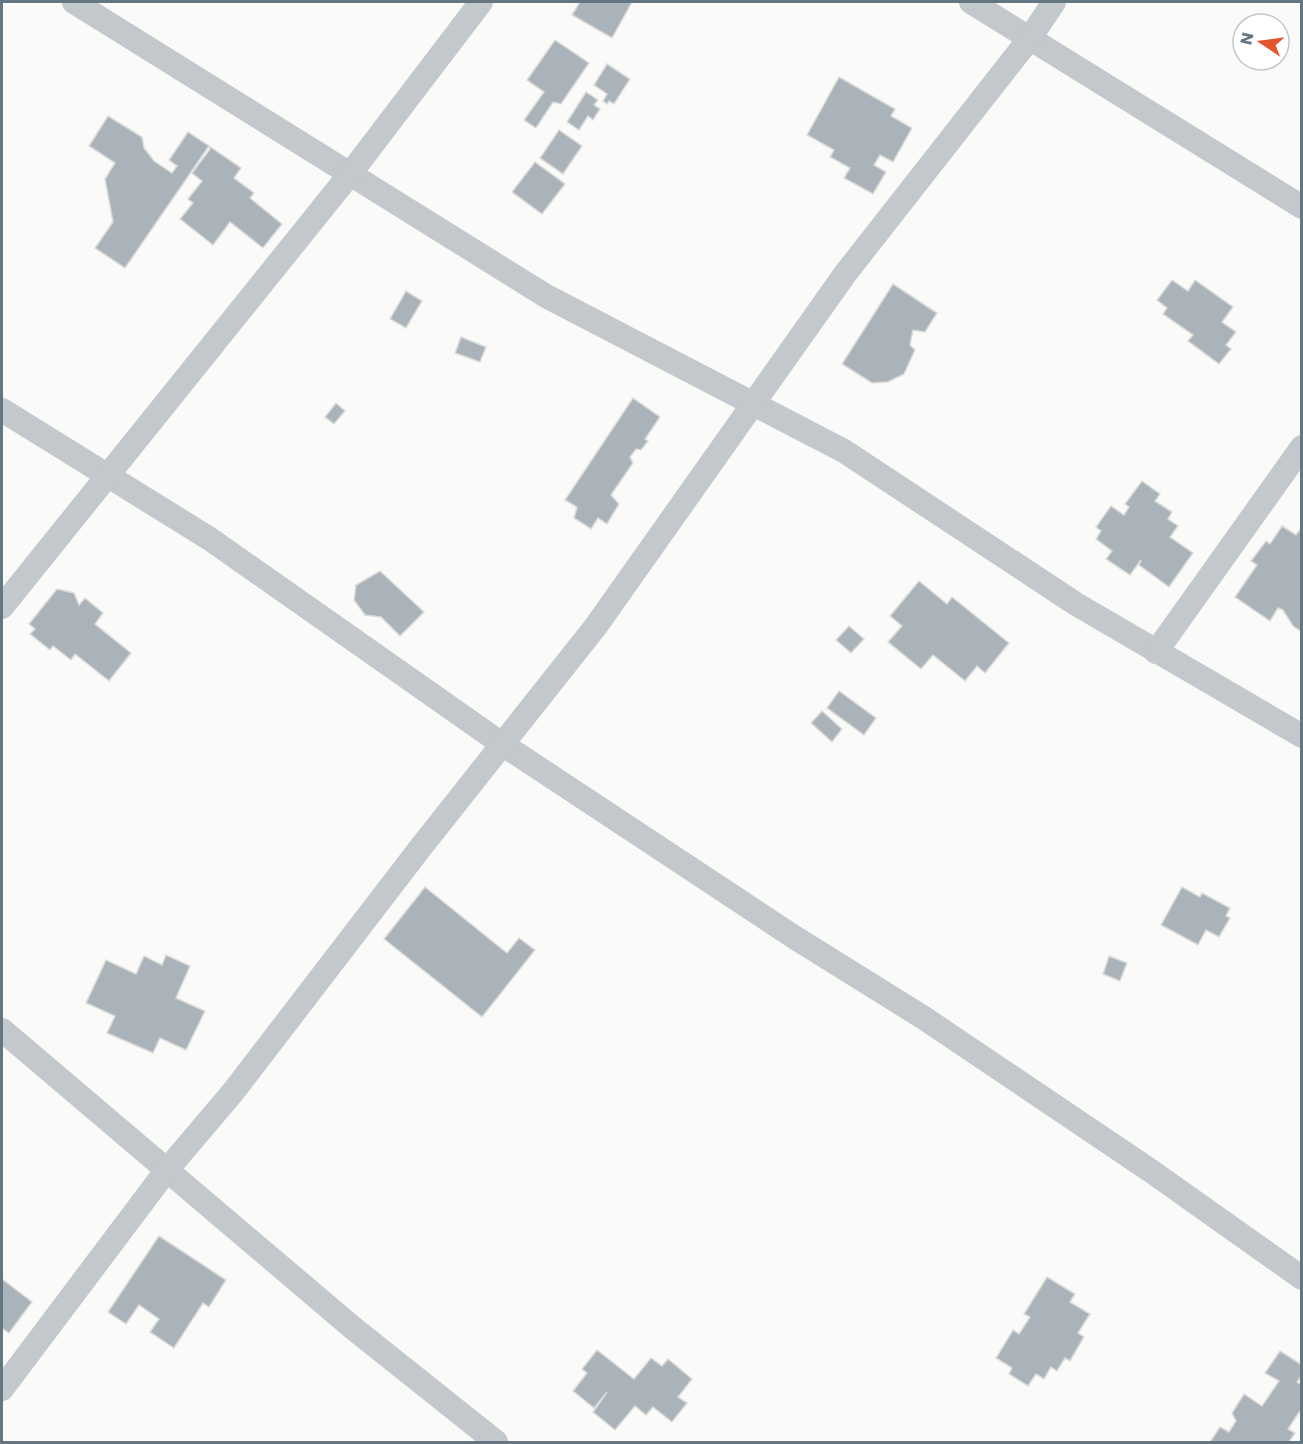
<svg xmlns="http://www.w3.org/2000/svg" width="1303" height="1444" viewBox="0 0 1303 1444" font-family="Poppins,sans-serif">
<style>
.building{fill:#aab3b9;stroke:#dcdcda;stroke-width:1.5}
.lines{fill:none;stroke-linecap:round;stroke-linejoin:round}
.minor{stroke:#c3c8cc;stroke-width:24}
</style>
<rect width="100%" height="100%" fill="#fafaf8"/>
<g class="building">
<polygon points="580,2 632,2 612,38 572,15"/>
<polygon points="555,40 589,63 561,104 553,102 536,128 524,120 544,92 527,80"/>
<polygon points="607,64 630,79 614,104 609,101 607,104 603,101 607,94 594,85"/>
<polygon points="839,77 895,109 891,116 912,128 893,162 880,155 874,165 886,172 873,194 844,178 850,168 830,157 834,150 807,135"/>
<polygon points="586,92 598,100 594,105 600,109 593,120 588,116 579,130 567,122"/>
<polygon points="108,116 142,137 144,148 154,161 172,173 177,166 169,160 188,132 209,146 125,268 95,248 113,222 105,179 115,163 89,146"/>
<polygon points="559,130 582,146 563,174 540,158"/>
<polygon points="209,146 241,168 234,178 254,193 250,198 282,224 263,248 230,222 213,245 180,219 193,203 188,199 202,181 192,173 210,149"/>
<polygon points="535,162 565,184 542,214 512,192"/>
<polygon points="1172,280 1188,291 1195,280 1233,307 1222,322 1236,332 1226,345 1231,349 1219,364 1188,341 1193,335 1163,314 1167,308 1157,300"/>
<polygon points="893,284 937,313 925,332 913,330 910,345 915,350 904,374 888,382 872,383 842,364"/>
<polygon points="406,291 422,301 406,328 390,319"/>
<polygon points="461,337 486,347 480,362 455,353"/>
<polygon points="633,398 660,417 645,439 648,441 641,450 636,449 630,457 633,463 611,495 619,504 607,524 598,518 591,529 574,518 577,507 565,500"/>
<polygon points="336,403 345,411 334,424 325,417"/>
<polygon points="1142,481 1160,494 1155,501 1172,512 1168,519 1178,526 1170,537 1193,553 1169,587 1139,565 1141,560 1130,575 1106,559 1112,551 1096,539 1101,531 1096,527 1111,506 1124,515 1129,507 1125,504"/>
<polygon points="1282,526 1296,535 1302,527 1302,632 1293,626 1283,610 1278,608 1270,621 1235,597 1257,565 1251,561 1266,541 1270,544"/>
<polygon points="380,571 424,612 400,636 381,617 365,615 354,600 356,585"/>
<polygon points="919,581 947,604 952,597 1009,643 985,673 977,666 965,681 933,655 921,669 888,642 902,626 890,616"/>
<polygon points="57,589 74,593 79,605 85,598 103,613 95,624 131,653 109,681 75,654 71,660 53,646 50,650 30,634 35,629 29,624"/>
<polygon points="849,626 864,639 851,653 836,640"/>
<polygon points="839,691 876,718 864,735 827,708"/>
<polygon points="822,711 842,729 832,742 811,723"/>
<polygon points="425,887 507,953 519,938 535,950 482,1017 384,939"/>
<polygon points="1182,887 1200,897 1202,893 1230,908 1226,916 1230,918 1219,937 1206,930 1198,945 1161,925"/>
<polygon points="166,955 190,966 176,998 205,1011 186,1050 160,1038 153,1053 107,1033 115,1016 86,1003 106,960 136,974 144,956 162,965"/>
<polygon points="1109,956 1127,963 1120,981 1103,974"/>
<polygon points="159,1236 226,1280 209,1307 203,1303 174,1348 150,1332 159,1319 139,1305 126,1324 108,1312"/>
<polygon points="1047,1277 1075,1294 1070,1302 1090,1314 1078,1333 1084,1337 1070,1361 1065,1358 1057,1371 1051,1367 1044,1379 1036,1374 1028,1386 1009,1374 1012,1368 996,1358 1013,1330 1019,1334 1030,1317 1024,1314"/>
<polygon points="2,1279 32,1302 9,1333 2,1328"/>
<polygon points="597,1350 634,1379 651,1358 662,1366 668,1359 692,1379 678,1397 687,1403 672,1422 653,1407 646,1415 635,1406 615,1430 593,1412 607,1392 594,1408 573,1391 587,1373 582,1369"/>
<polygon points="1280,1351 1302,1365 1302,1375 1297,1382 1302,1385 1302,1408 1288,1429 1295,1433 1289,1442 1210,1442 1220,1427 1229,1432 1236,1421 1232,1413 1244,1394 1262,1406 1279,1381 1265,1373"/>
</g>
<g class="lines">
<g class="minor">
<polyline points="74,2 546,296 844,451 1076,604 1302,736"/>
<polyline points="971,2 1302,207"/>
<polyline points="2,410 210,539 502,744 794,937 924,1018 1151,1171 1302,1278"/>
<polyline points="2,607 350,174 481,2"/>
<polyline points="1156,652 1302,447"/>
<polyline points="2,1030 353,1328 496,1442"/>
<polyline points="2,1389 166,1171 233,1092 421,847 596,626 845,274 1030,38 1054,2"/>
</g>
</g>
<rect width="1303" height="1444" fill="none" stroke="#657683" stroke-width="6"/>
<g transform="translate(1261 42) rotate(283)"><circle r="28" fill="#ffffff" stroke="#c1c8cd" stroke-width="1.5"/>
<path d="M0-4.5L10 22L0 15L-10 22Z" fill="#e4572e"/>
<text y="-9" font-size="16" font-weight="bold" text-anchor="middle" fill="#657683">N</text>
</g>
</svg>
